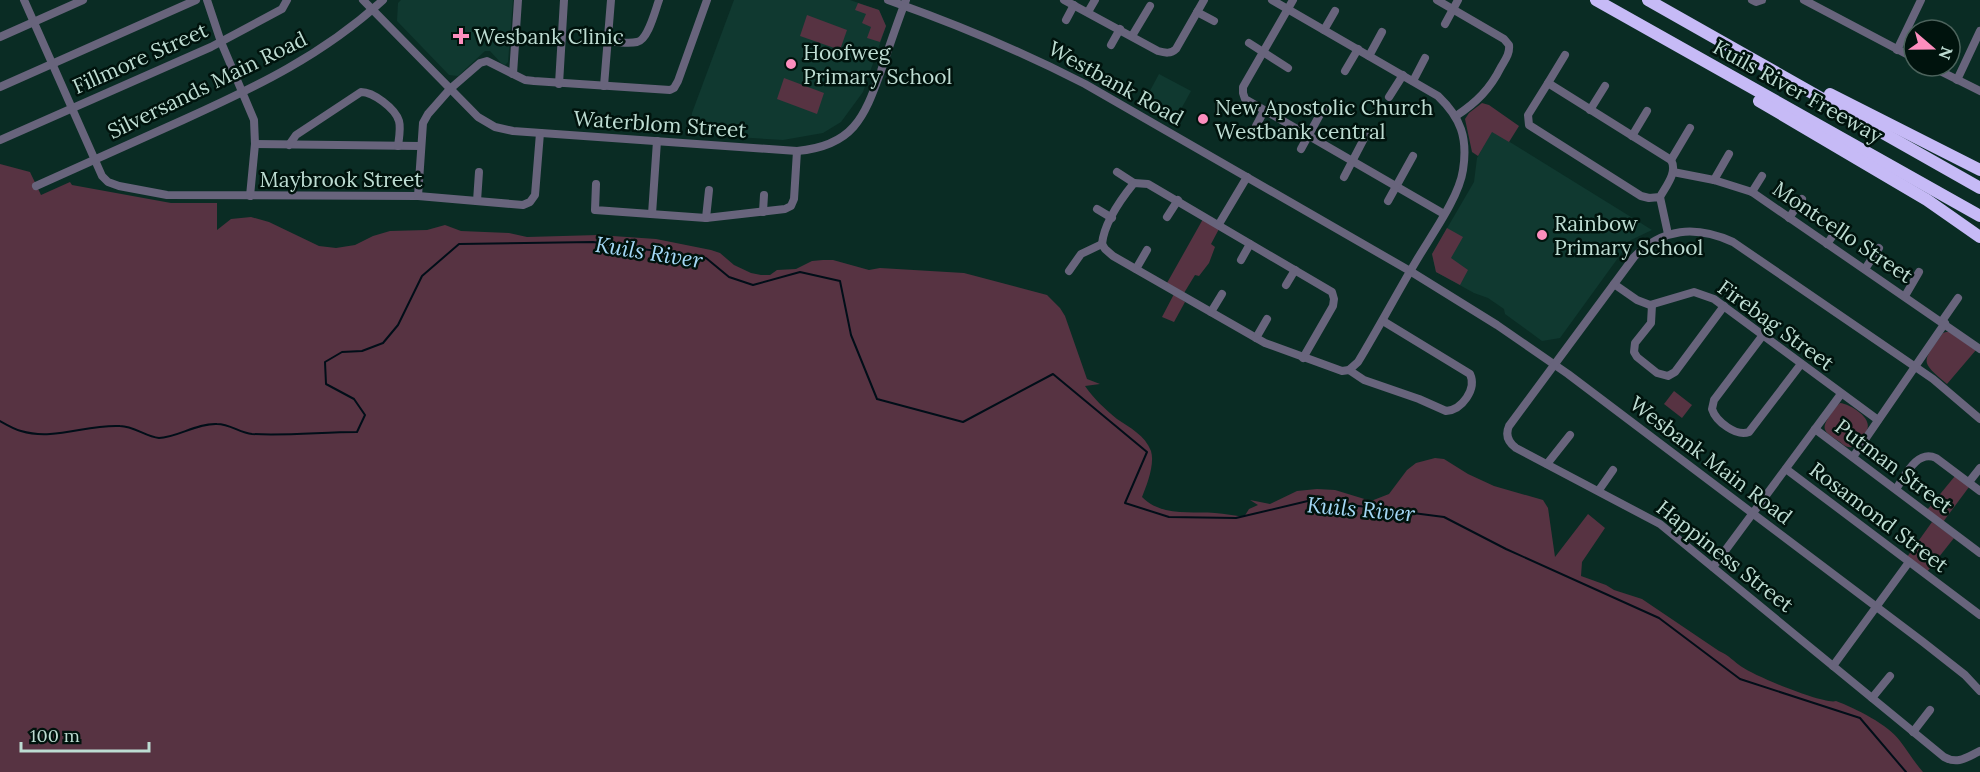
<svg xmlns="http://www.w3.org/2000/svg" width="1980" height="772" viewBox="0 0 1980 772" font-family="Lora,serif">
<style>
.built{fill:#103930}
.green{fill:#573342}
.lines{fill:none;stroke-linecap:round;stroke-linejoin:round}
.stream{stroke:#000e18;stroke-width:2}
.minor{stroke:#68647c;stroke-width:8}
.highway{stroke:#c6baf6;stroke-width:12}
.poi-dot{fill:#fd8ebe;stroke:#00130d;stroke-width:2}
.labels{text-anchor:middle;dominant-baseline:central;stroke-width:5;stroke-linejoin:round;paint-order:stroke}
.poi-label{font-size:21px;fill:#bddcd2;stroke:#00130d;text-anchor:start}
.street-label{font-size:21px;fill:#bddcd2;stroke:#00130d}
.water-label{font-size:22px;font-style:italic;fill:#a3d7f5;stroke:#00130d}
</style>
<rect width="100%" height="100%" fill="#0a2c24"/>
<g class="built">
<polygon points="401,0 513,0 508,62 505,65 501,63 490,51 485,51 458,76 449,75 397,21 398,3"/>
<polygon points="734,0 850,0 879,10 886,26 863,92 841,122 823,133 783,140 690,134 692,113"/>
<polygon points="1159,74 1191,91 1175,120 1144,102"/>
<polygon points="1492,131 1652,230 1631,240 1560,338 1542,341 1505,314 1504,309 1488,298 1474,293 1436,272 1432,254 1474,182 1477,158"/>
</g>
<g class="green">
<polygon points="858,3 879,10 886,26 880,42 867,38 871,27 862,23 866,14 855,10"/>
<polygon points="807,15 847,30 840,50 800,36"/>
<polygon points="784,78 824,93 817,114 777,99"/>
<polygon points="1482,103 1489,105 1519,126 1509,142 1492,132 1478,156 1472,152 1465,119 1469,113"/>
<path d="M0,164L30,172L41,195L70,182L72,185L171,203H217V230L231,219L251,217L269,222L319,246L336,248L355,245L373,236L390,231L427,230L445,225L461,231L509,233L527,237L598,235L656,239L711,250L720,253L734,265L751,273L761,275H770L777,270L796,269L812,261L823,260H833L869,270L880,268L964,273L1047,295L1060,308L1065,316L1087,379L1100,384L1085,386C1094,399 1105,409 1117,419C1130,428 1145,435 1151,451C1155,464 1147,485 1142,497C1162,517 1190,511 1215,513C1225,514 1234,515 1244,517L1249,509L1258,505L1250,500L1270,504L1297,491L1317,489L1335,490L1371,501L1389,494L1407,470L1416,463L1435,458L1444,459L1468,474L1494,486L1543,500L1548,508L1555,557L1588,514L1605,528L1582,562L1581,576L1606,585L1614,590L1642,599L1719,651C1729,655 1734,662 1742,667C1755,676 1824,705 1836,701C1855,708 1889,725 1900,741C1908,751 1914,762 1923,772H0Z"/>
<polygon points="1203,219 1219,229 1211,244 1215,247 1209,263 1199,276 1195,275 1184,293 1167,283"/>
<polygon points="1447,228 1463,237 1451,258 1468,270 1460,285 1436,272 1432,254"/>
<polygon points="1174,294 1185,302 1174,322 1162,317"/>
<path d="M1946,332H1949L1976,350L1947,384C1919,360 1922,363 1943,333Z"/>
<polygon points="1674,391 1692,405 1682,418 1664,404"/>
<path d="M1840,403C1850,404 1873,418 1867,430C1865,435 1858,446 1852,447C1847,448 1843,445 1840,442C1825,432 1819,430 1831,414C1834,409 1836,406 1840,403Z"/>
<polygon points="1955,476 1969,487 1943,522 1927,510"/>
<polygon points="1932,522 1954,538 1927,572 1907,557"/>
</g>
<g class="lines">
<path class="stream" d="M0,421C7,425 14,429 21,431C54,441 87,424 120,426C134,426 146,437 159,438C176,438 197,423 217,424C230,424 240,433 252,434C286,436 323,432 357,432L365,415L354,399L326,384L325,362L342,352L362,351L383,343L398,325L422,276L459,244L593,242L706,258L729,277L753,285L800,272L840,281L851,335L877,399L963,422L1053,374L1147,452L1125,503L1169,517L1236,518L1312,500L1444,517L1506,549L1659,618L1740,679L1860,718L1906,772"/>
<g class="minor">
<polyline points="24,0 102,176 108,182 119,186 167,195 418,196 523,205 530,202 535,195 540,133"/>
<polyline points="207,0 221,42 254,120 255,144 250,196"/>
<path d="M363,0L478,117L495,127L513,131L797,151C853,146 864,118 881,71C889,47 897,23 906,0"/>
<path d="M888,0C956,24 1021,51 1085,84L1410,271L1497,325L1568,374L1923,642L1965,675L1980,691"/>
<path d="M1064,0L1158,51C1165,53 1171,54 1176,49L1204,0"/>
<polyline points="1293,0 1243,87 1243,93 1245,99 1444,214"/>
<path d="M1437,0L1504,39L1509,45C1510,54 1505,60 1501,67C1490,89 1477,102 1456,116"/>
<polyline points="1752,0 1756,2 1762,0"/>
<polyline points="1804,0 1914,58"/>
<polyline points="1088,12 1095,0"/>
<polyline points="1197,12 1214,21"/>
<polyline points="1066,20 1074,5"/>
<polyline points="1445,24 1458,0"/>
<polyline points="1324,30 1335,11"/>
<polyline points="1132,36 1150,6"/>
<polyline points="0,37 83,0"/>
<path d="M607,41C616,42 628,44 637,42C648,40 655,11 659,0"/>
<polyline points="1249,43 1288,68"/>
<polyline points="1111,45 1120,29"/>
<polyline points="1897,50 1921,0"/>
<polyline points="1369,56 1382,32"/>
<polyline points="1930,66 1980,91"/>
<polyline points="1345,71 1358,49"/>
<polyline points="513,74 518,0"/>
<polyline points="1957,80 1980,31"/>
<polyline points="1413,81 1425,58"/>
<polyline points="1548,83 1565,55"/>
<polyline points="559,84 564,0"/>
<polyline points="604,86 611,0"/>
<polyline points="0,87 196,0"/>
<polyline points="1389,97 1403,75"/>
<polyline points="1590,110 1605,86"/>
<polyline points="1256,126 1264,111"/>
<polyline points="1632,136 1647,111"/>
<polyline points="0,140 211,47 282,9 287,0"/>
<polyline points="255,144 421,146"/>
<path d="M289,145L296,135L361,92C373,92 395,108 399,121C401,128 399,138 398,146"/>
<polyline points="1301,149 1323,109"/>
<polyline points="1671,160 1690,128"/>
<polyline points="1117,172 1134,183"/>
<polyline points="1673,172 1714,180 1752,192 1980,349"/>
<polyline points="1344,177 1368,131"/>
<polyline points="1714,180 1729,154"/>
<polyline points="596,184 595,210 706,218 785,209 791,206 794,199 797,151"/>
<path d="M36,186C85,164 134,142 183,120C256,87 323,55 383,0"/>
<polyline points="1752,192 1762,176"/>
<polyline points="418,196 423,123 428,114 450,89 480,63 487,61 525,80 534,81 670,90 674,88 678,81 707,0"/>
<path d="M1660,197C1666,186 1678,172 1671,160L1548,83L1528,115L1529,125L1641,196L1649,198L1660,197L1668,234"/>
<polyline points="477,201 479,172"/>
<polyline points="1388,201 1413,156"/>
<polyline points="1097,209 1112,218"/>
<polyline points="763,212 764,195"/>
<polyline points="652,214 657,141"/>
<polyline points="1167,217 1178,200"/>
<polyline points="706,218 709,190"/>
<polyline points="1789,218 1802,199"/>
<polyline points="1219,224 1247,177"/>
<path d="M1102,244C1104,223 1121,199 1134,183L1148,184L1332,292L1334,299L1333,306L1303,358"/>
<polyline points="1827,244 1839,227"/>
<polyline points="1241,260 1250,244"/>
<polyline points="1136,269 1147,250"/>
<polyline points="1865,269 1879,248"/>
<path d="M1069,271L1081,254L1102,244L1105,249L1113,256L1265,343L1342,371L1349,370L1358,362C1378,329 1396,295 1415,263C1430,237 1459,198 1463,170C1468,138 1461,118 1438,96L1272,0"/>
<polyline points="1614,284 1637,300 1650,305 1694,292 1714,299 1878,420"/>
<polyline points="1286,285 1295,270"/>
<polyline points="1905,296 1919,272"/>
<polyline points="1652,305 1651,323 1635,343 1634,352 1637,357 1657,373 1668,376 1675,372 1724,306"/>
<polyline points="1211,312 1222,294"/>
<polyline points="1942,321 1958,298"/>
<path d="M1763,335L1714,400L1712,409C1716,422 1737,437 1749,432L1801,364"/>
<polyline points="1256,338 1267,319"/>
<path d="M1349,370L1364,380L1419,399L1446,411C1462,410 1477,389 1470,374L1383,321"/>
<path d="M1980,419L1933,379L1733,242C1695,225 1663,228 1634,257L1509,426C1505,435 1508,442 1516,448L1660,524L1944,757C1958,765 1967,757 1980,751"/>
<polyline points="1815,429 1980,553"/>
<polyline points="1853,457 1945,323"/>
<polyline points="1547,464 1570,435"/>
<polyline points="1786,469 1980,615"/>
<polyline points="1969,482 1980,468"/>
<path d="M1896,489C1905,476 1917,449 1936,458L1980,491"/>
<polyline points="1599,490 1613,470"/>
<polyline points="1713,567 1841,394"/>
<polyline points="1833,666 1909,562"/>
<polyline points="1872,698 1890,676"/>
<polyline points="1913,732 1930,710"/>
</g>
<g class="highway">
<polyline points="1596,0 1980,216"/>
<polyline points="1648,0 1980,188"/>
<polyline points="1830,94 1980,170"/>
<polyline points="1759,101 1927,200 1980,237"/>
</g>
</g>
<g class="poi-dot">
<path d="M458 27h6v6h6v6h-6v6h-6v-6h-6v-6h6z"/>
<circle cx="791" cy="64" r="6"/>
<circle cx="1203" cy="119" r="6"/>
<circle cx="1542" cy="235" r="6"/>
</g>
<g class="labels">
<g class="poi-label">
<text x="474" y="36">Wesbank Clinic</text>
<text x="803" y="52">Hoofweg<tspan x="803" dy="24">Primary School</tspan></text>
<text x="1215" y="107">New Apostolic Church<tspan x="1215" dy="24">Westbank central</tspan></text>
<text x="1554" y="223">Rainbow<tspan x="1554" dy="24">Primary School</tspan></text>
</g>
<g class="street-label">
<text transform="translate(140 58) rotate(-24)">Fillmore Street</text>
<text transform="translate(1116 83) rotate(29)">Westbank Road</text>
<text transform="translate(207 85) rotate(-26)">Silversands Main Road</text>
<text transform="translate(1798 91) rotate(29)">Kuils River Freeway</text>
<text transform="translate(660 124) rotate(4)">Waterblom Street</text>
<text x="341" y="179">Maybrook Street</text>
<text transform="translate(1843 232) rotate(34)">Montcello Street</text>
<text transform="translate(1776 325) rotate(36)">Firebag Street</text>
<text transform="translate(1711 460) rotate(37)">Wesbank Main Road</text>
<text transform="translate(1894 466) rotate(37)">Putman Street</text>
<text transform="translate(1879 517) rotate(37)">Rosamond Street</text>
<text transform="translate(1725 556) rotate(38)">Happiness Street</text>
</g>
<g class="water-label">
<text transform="translate(649 252) rotate(9)">Kuils River</text>
<text transform="translate(1361 509) rotate(5)">Kuils River</text>
</g>
</g>
<g transform="translate(1932 48) rotate(110)"><circle r="28" fill="#00130d" stroke="#4c635c" stroke-width="1.5"/>
<path d="M0-4.5L10 22L0 15L-10 22Z" fill="#fd8ebe"/>
<text y="-9" font-size="16" font-weight="bold" text-anchor="middle" fill="#bddcd2">N</text>
</g>
<path d="M21 742v9h128v-9" fill="none" stroke="#bddcd2" stroke-width="3"/>
<text x="30" y="742" font-size="18" fill="#bddcd2" stroke="#00130d" stroke-width="4.5" paint-order="stroke">100 m</text>
</svg>
